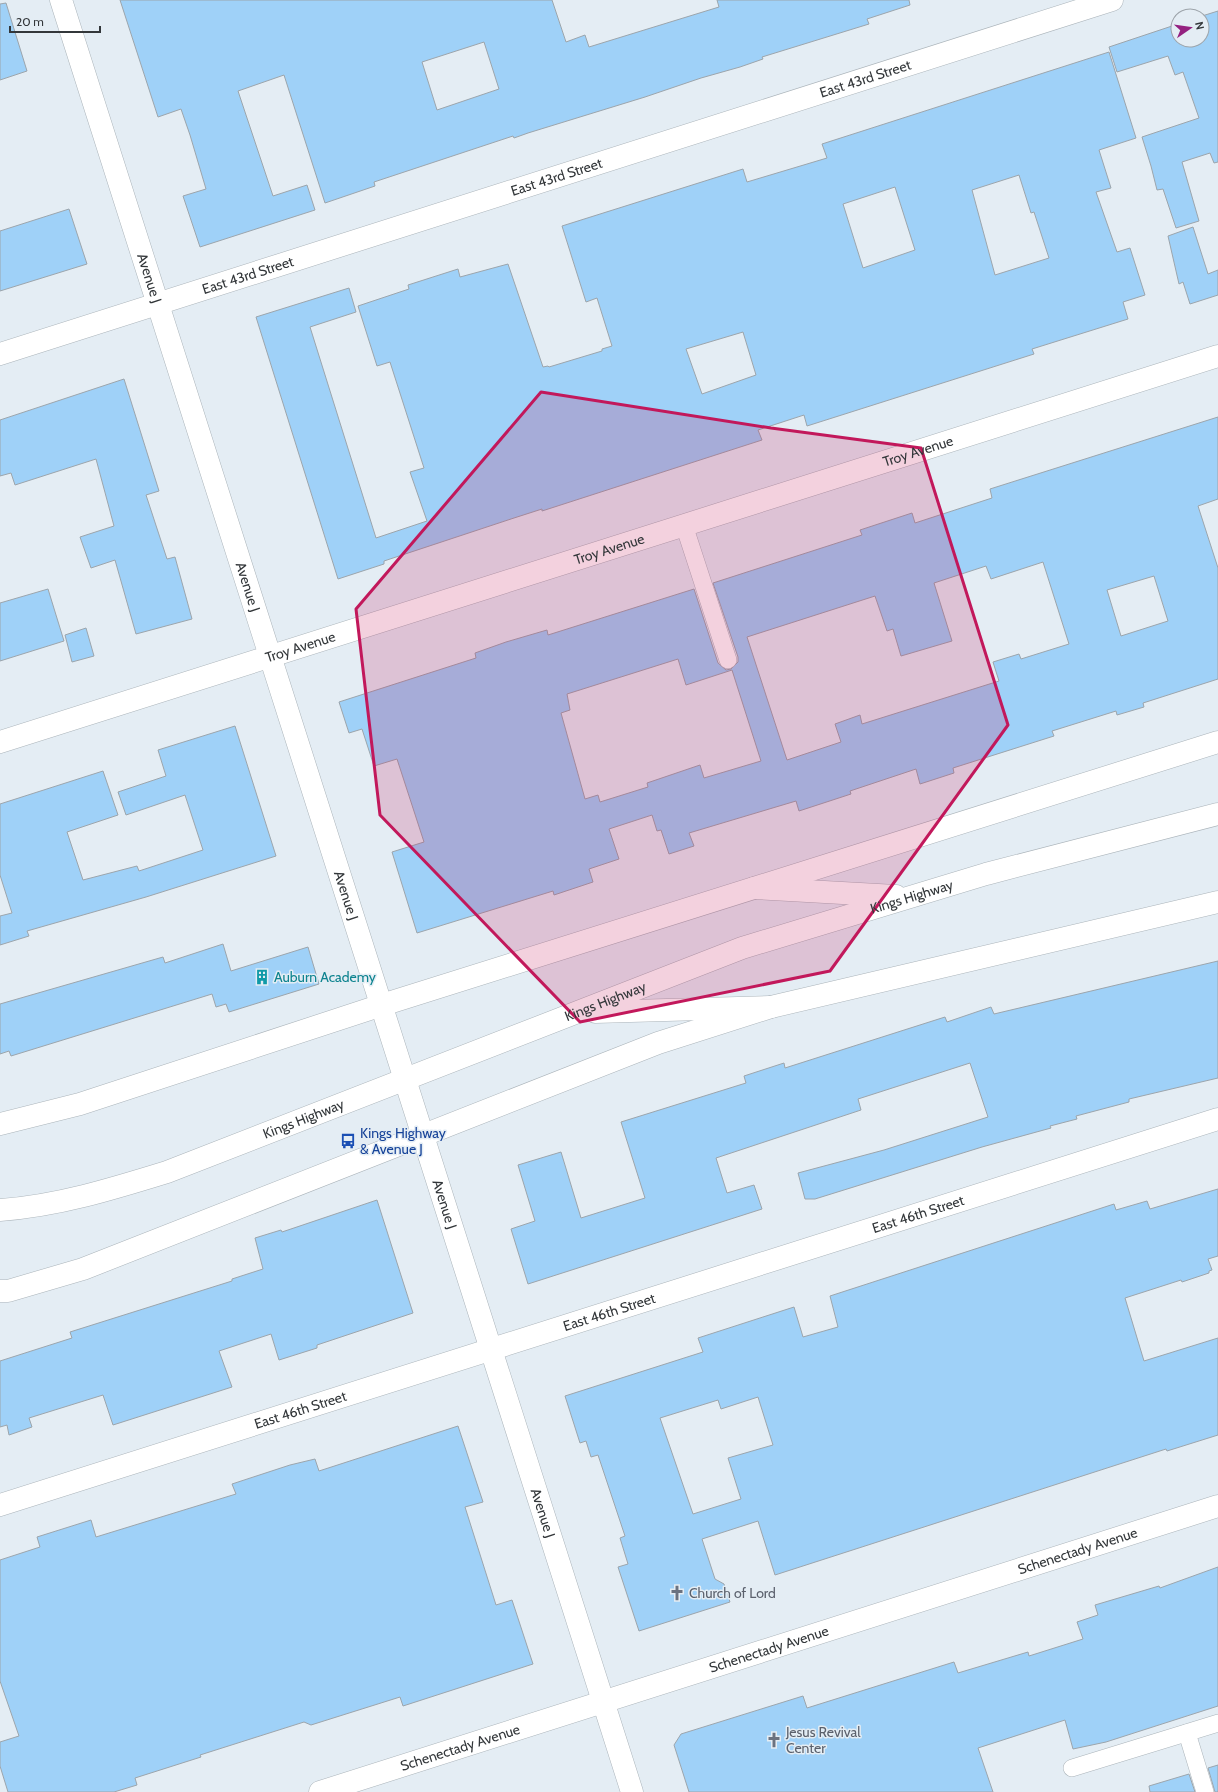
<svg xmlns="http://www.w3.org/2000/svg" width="1218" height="1792" viewBox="0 0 1218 1792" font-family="Cabin,sans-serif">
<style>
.building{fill:#9fd1f8;stroke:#9ca5ac;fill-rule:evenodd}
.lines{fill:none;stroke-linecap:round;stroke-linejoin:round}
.lane-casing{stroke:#abb4ba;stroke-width:18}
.street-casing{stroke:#abb4ba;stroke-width:23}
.secondary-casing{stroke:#abb4ba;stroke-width:23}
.primary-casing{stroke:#abb4ba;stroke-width:23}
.lane{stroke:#fff;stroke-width:17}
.street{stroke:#fff;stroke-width:22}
.secondary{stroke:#fff;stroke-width:22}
.primary{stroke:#fff;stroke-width:22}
.marked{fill:#c2185b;fill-opacity:0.2;stroke:#c2185b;stroke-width:3;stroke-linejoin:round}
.labels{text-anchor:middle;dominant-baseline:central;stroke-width:3;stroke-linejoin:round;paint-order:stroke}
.street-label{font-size:14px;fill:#33373a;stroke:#e4edf4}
.culture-label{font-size:14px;fill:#0d838f;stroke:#e4edf4;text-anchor:start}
.transit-label{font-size:14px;fill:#164399;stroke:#e4edf4;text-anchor:start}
.worship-label{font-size:14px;fill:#5b616d;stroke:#e4edf4;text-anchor:start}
</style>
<rect width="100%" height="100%" fill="#e4edf4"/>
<g class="building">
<path d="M120,0H552L566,42L585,35L589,47L719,7L717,0H909L910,5L867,19L869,24L762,57L763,59L740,67L701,78L645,97L528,133L514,138L513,136L374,182L375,186L325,203L284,75L238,91L273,196L307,185L315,210L200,247L183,196L206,189L190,135L181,109L158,117ZM484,42L499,89L437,110L422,62Z"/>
<polygon points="6,3 27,71 0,80 0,4"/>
<polygon points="1218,11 1218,162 1214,163 1210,153 1182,162 1199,221 1176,228 1163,189 1157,190 1151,166 1142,137 1199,118 1183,72 1175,75 1168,56 1117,72 1109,47 1178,24 1178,40 1202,40 1202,16"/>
<path d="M1109,52L1136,138L1099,150L1111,188L1096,192L1117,252L1130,248L1145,295L1123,302L1128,319L1032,349L1034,354L807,426L804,415L758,430L762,440L542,511V509L514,518L384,561V564L338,579L256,317L349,288L356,312L310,327L376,538L427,521L410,472L424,468L390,362L377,366L358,306L409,289L408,285L458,269L460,277L508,264L543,367L548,366L549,367L602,351V349L612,346L597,298L586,302L562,226L743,169L747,182L827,158L822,144ZM1019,175L1031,213L1034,212L1049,258L995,275L972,190ZM895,187L915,250L863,268L843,204ZM743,332L756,375L702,394L686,349Z"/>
<polygon points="69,209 87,264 0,291 0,231"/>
<polygon points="1193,227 1208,274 1218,270 1218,295 1190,304 1183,282 1179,284 1168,236"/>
<polygon points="124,379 159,491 146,495 167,559 175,557 192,619 136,634 115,560 91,568 80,537 114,526 96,459 15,485 11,473 0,476 0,420"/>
<path d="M1218,417V499L1198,506L1218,568V679L1143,703L1144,707L1117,715L1116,711L1052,731L1054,736L953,768L954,773L920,784L916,769L850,791L851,794L799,811L796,801L689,833L694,846L669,854L661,830L657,831L652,815L609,829L619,859L589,869L593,882L554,895L553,891L417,933L392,852L424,842L397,759L374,766L362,729L349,733L339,702L476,658L475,653L506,642L547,630L548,635L694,589L718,663L726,670L731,669L738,662V657L713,583L862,535L860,530L912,513L915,523L992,498L990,489ZM1043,562L1069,644L1021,659L1019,654L993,662L999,681L862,724L860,715L835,724L841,742L787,760L747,637L875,596L887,631L893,629L901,656L952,641L934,583L986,566L991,579ZM1154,576L1168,621L1121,636L1107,590ZM678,659L686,685L732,670L761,761L704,778L700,765L647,783L648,787L600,802L598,795L585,799L561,713L570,710L567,694Z"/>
<polygon points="48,589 64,641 0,661 0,603"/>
<polygon points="86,628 94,656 72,662 65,635"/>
<polygon points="235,726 276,856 146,897 27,931 29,936 0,945 0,916 12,913 0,875 0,804 103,771 118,815 67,832 83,880 137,866 139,871 203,850 185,795 126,815 118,792 166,776 158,750"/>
<polygon points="223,944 231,971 308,947 319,984 229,1012 226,1004 216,1007 212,994 11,1056 9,1051 0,1054 0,1004 163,957 165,963"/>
<polygon points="1218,961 1218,1078 1129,1099 1129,1102 1076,1116 1077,1119 1050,1126 1051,1128 982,1147 815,1199 805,1199 798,1173 884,1150 988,1117 970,1063 858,1099 861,1110 716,1158 727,1193 754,1185 762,1209 528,1284 511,1229 535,1221 518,1165 561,1152 581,1218 645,1198 621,1122 746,1083 744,1076 784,1063 785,1068 945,1017 947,1022 991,1007 994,1014"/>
<path d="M1218,1189V1256L1208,1259L1212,1270L1209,1271V1273L1182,1282L1181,1280L1125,1298L1144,1361L1218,1338V1435L1167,1451L1166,1449L775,1575L758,1521L702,1539L715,1579L724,1584L730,1602L639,1631L618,1567L628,1564L620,1538L625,1536L598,1455L591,1457L586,1441L580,1443L565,1396L703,1352L698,1338L794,1307L803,1337L838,1327L830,1296L1114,1204L1116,1210L1147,1201L1150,1209ZM758,1397L773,1445L728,1458L741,1499L693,1514L660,1418L718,1400L721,1409Z"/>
<polygon points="377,1200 413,1313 317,1345 317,1348 279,1360 271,1334 219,1351 232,1387 113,1425 103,1395 29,1418 32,1427 9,1435 7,1425 0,1427 0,1361 72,1338 70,1332 232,1281 232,1279 263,1269 255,1238 281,1230 282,1232"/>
<polygon points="458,1426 483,1502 465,1507 496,1605 512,1600 533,1664 403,1706 400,1697 311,1725 304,1722 200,1755 201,1757 135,1778 137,1785 114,1792 8,1792 0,1766 0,1742 19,1736 0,1681 0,1560 40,1547 37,1537 91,1520 96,1537 236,1494 232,1484 290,1465 315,1459 319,1471"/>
<polygon points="1218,1567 1218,1706 1106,1742 1073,1749 1065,1720 978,1748 993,1792 689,1792 674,1745 681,1734 803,1696 807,1708 954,1662 958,1673 1028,1652 1029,1656 1083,1639 1077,1622 1098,1615 1095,1605 1159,1586 1160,1588"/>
<polygon points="1218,1765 1218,1792 1215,1792 1208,1768"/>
<polygon points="1189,1774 1195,1792 1150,1792 1149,1786"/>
</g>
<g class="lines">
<defs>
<g id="lane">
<polyline points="684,525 728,660"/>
<polyline points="1187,1733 1205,1792"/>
<polyline points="1072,1768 1218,1723"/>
</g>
<g id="street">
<path id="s1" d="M61,0L632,1792"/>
<path id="s2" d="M0,354L1112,0"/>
<path id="s3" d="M0,742L1218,356"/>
<path id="s4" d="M0,1505L1218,1119"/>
<path id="s5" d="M320,1792L1218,1506"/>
</g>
<g id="secondary">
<polyline points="0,1124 80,1104 382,1005 1218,742"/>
<polyline points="0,1291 8,1291 83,1269 658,1043 771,1007 1218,902"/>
</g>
<g id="primary">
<polyline points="754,888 896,896"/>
<polyline points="595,1012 771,1007"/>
<path id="s6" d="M0,1210C57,1206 112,1189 167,1172L742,948L986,874L1218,814"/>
</g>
</defs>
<use href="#lane" class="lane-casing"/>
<use href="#street" class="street-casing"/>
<use href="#secondary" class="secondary-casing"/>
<use href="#primary" class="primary-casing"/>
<use href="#lane" class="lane"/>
<use href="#street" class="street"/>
<use href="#secondary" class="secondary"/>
<use href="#primary" class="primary"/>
</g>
<path class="marked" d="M541,392L771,428L921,448L1008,725L830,971L580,1022L380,815L356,609Z"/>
<defs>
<symbol id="building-bare" viewBox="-9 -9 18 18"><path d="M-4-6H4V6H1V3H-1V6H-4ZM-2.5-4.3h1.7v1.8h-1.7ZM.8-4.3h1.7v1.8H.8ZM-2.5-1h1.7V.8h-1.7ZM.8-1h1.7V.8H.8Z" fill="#0f9aa8" stroke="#e4edf4" stroke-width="2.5" paint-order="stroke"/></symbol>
<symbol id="bus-bare" viewBox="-9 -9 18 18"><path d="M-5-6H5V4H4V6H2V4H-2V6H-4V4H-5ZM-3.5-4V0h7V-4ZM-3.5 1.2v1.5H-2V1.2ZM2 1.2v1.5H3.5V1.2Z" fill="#1a4fb4" stroke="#e4edf4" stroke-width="2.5" paint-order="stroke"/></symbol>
<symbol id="church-bare" viewBox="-9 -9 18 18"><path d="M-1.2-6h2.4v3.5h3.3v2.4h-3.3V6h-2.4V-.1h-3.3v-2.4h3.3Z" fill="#6b7280" stroke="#e4edf4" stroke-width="2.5" paint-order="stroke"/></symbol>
</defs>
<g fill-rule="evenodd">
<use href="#building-bare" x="251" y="966" width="22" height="22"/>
<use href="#bus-bare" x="337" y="1130" width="22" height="22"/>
<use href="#church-bare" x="666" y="1582" width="22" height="22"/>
<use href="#church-bare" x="763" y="1729" width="22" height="22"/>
</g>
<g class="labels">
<g class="street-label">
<text stroke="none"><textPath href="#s2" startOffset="908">East 43rd Street</textPath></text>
<text stroke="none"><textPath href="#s2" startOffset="584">East 43rd Street</textPath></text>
<text stroke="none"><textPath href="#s2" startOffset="260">East 43rd Street</textPath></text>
<text stroke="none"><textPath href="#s1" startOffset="292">Avenue J</textPath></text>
<text stroke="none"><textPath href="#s3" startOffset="963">Troy Avenue</textPath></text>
<text stroke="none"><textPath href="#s3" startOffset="639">Troy Avenue</textPath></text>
<text stroke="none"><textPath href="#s1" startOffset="616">Avenue J</textPath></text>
<text stroke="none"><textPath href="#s3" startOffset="315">Troy Avenue</textPath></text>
<text stroke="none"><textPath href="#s1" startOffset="940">Avenue J</textPath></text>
<text stroke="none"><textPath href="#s6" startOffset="966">Kings Highway</textPath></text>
<text stroke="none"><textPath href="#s6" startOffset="642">Kings Highway</textPath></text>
<text stroke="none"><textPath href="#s6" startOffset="318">Kings Highway</textPath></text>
<text stroke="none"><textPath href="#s1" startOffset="1264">Avenue J</textPath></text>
<text stroke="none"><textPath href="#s4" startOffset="963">East 46th Street</textPath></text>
<text stroke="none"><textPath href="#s4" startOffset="639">East 46th Street</textPath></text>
<text stroke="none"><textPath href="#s4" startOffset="315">East 46th Street</textPath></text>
<text stroke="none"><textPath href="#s1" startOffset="1588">Avenue J</textPath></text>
<text stroke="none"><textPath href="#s5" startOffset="795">Schenectady Avenue</textPath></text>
<text stroke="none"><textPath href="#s5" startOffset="471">Schenectady Avenue</textPath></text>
<text stroke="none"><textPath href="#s5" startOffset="147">Schenectady Avenue</textPath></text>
</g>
<g class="culture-label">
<text x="274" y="977">Auburn Academy</text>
</g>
<g class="transit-label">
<text x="360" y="1133">Kings Highway<tspan x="360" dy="16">&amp; Avenue J</tspan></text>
</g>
<g class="worship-label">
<text x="689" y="1593">Church of Lord</text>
<text x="786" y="1732">Jesus Revival<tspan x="786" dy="16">Center</tspan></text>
</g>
</g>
<g transform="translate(1190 28) rotate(77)"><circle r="19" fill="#e4edf4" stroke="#9da4aa"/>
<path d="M0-3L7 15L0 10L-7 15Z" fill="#942180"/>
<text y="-6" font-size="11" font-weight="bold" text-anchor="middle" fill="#33373a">N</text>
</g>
<path d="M10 26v6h90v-6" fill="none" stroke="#33373a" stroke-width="2"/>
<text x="16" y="26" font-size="12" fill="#33373a" stroke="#e4edf4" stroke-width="3" paint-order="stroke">20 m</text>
</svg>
